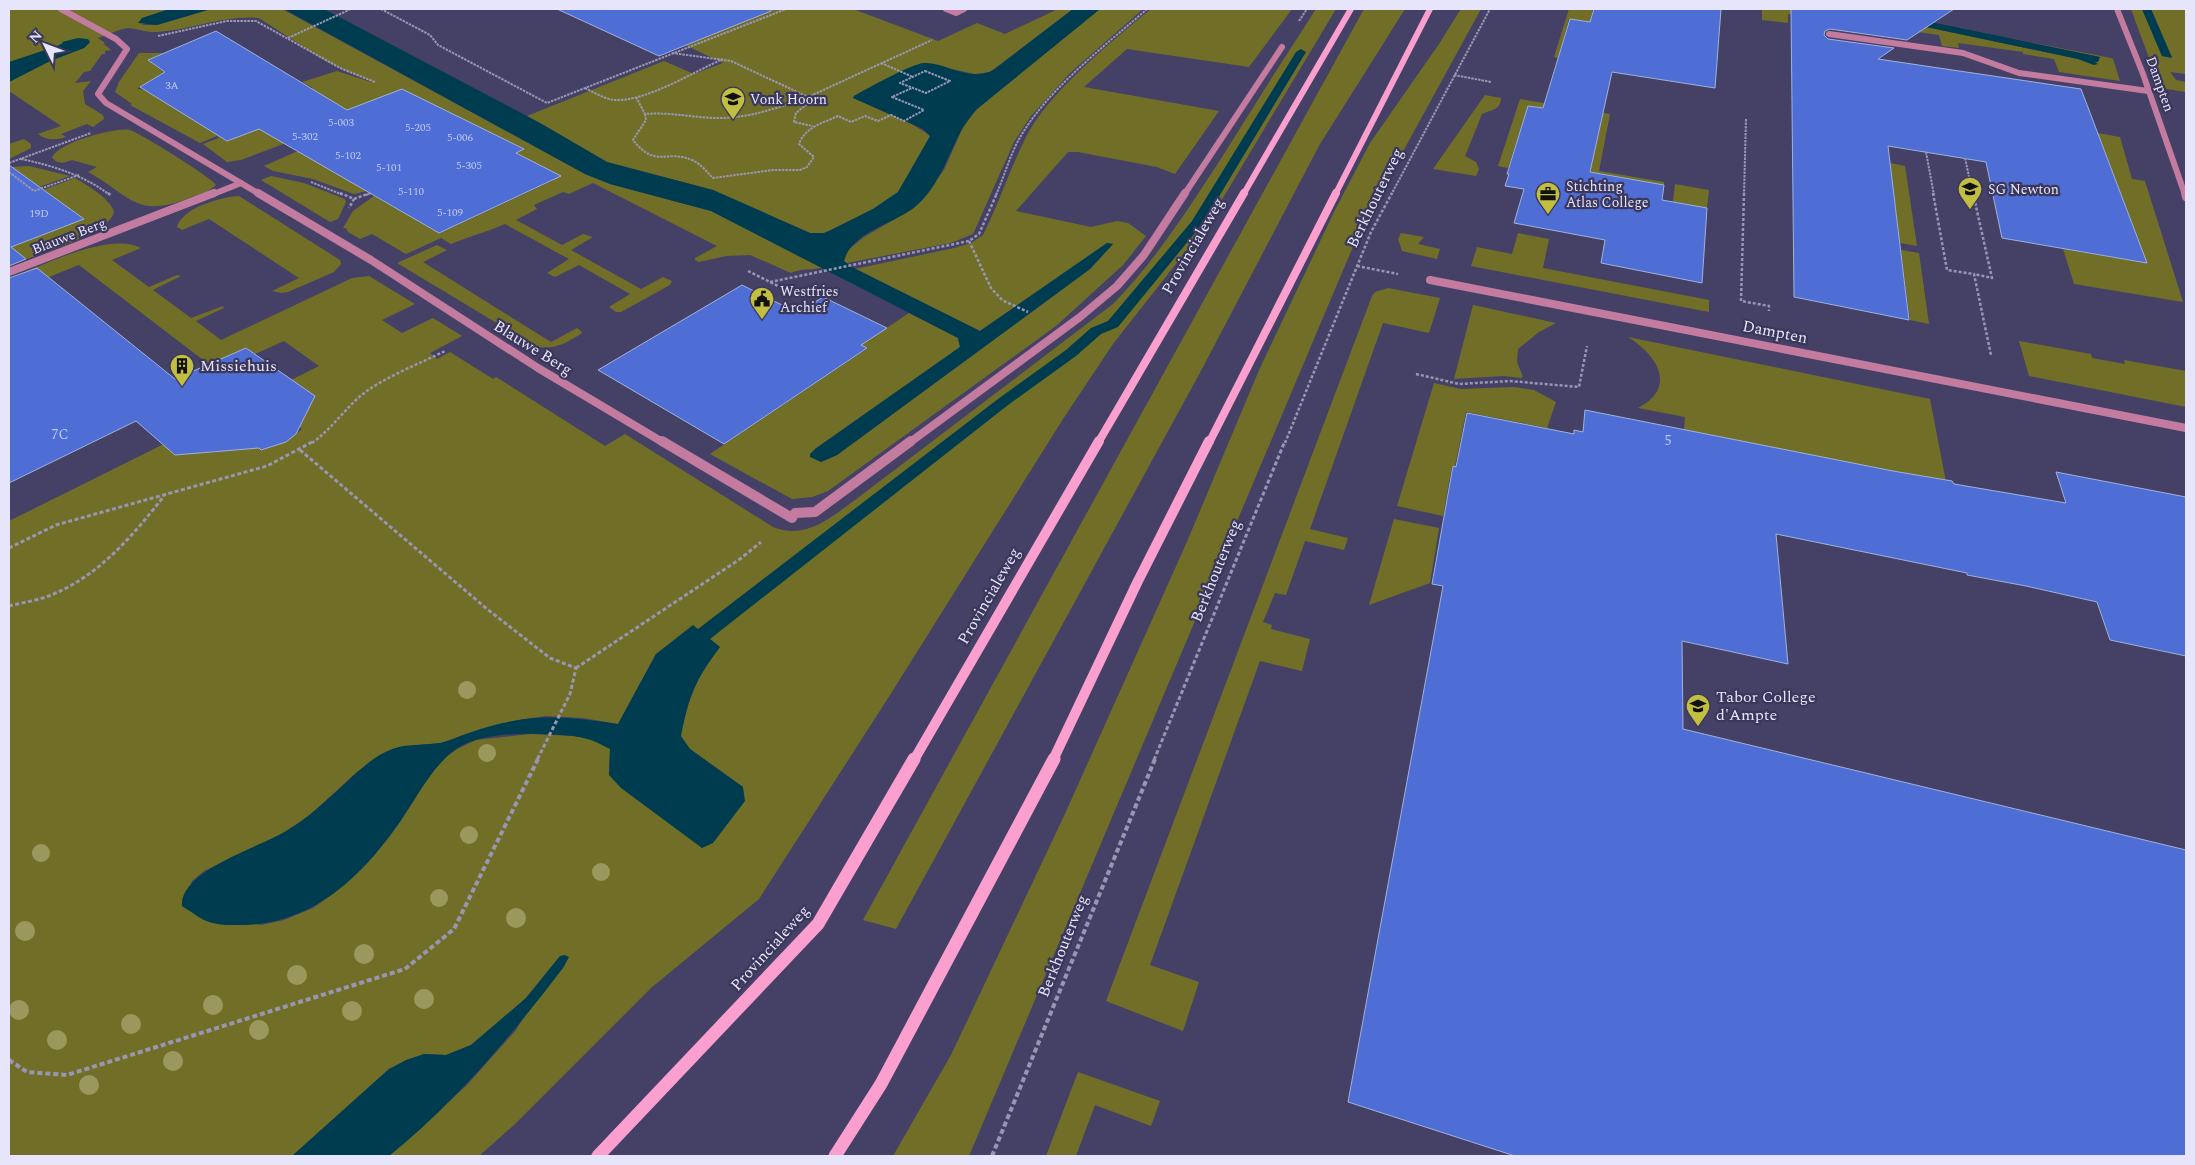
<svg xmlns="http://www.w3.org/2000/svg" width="2195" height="1165" viewBox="0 0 2195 1165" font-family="Spectral,serif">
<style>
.green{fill:#716f27;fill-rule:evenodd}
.water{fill:#003c50}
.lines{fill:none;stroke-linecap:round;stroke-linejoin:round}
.stream{fill:#003c50;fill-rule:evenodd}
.building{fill:#4e6ed6;stroke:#a1b1da}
.path-far3{stroke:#9996b4;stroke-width:2;stroke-dasharray:2.5 1;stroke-linecap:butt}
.path-far2{stroke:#9996b4;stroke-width:2.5;stroke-dasharray:3 2;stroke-linecap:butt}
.path-far1{stroke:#9996b4;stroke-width:3;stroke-dasharray:4 2.5;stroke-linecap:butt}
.path{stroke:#9996b4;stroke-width:4;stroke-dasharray:5 3;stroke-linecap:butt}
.service{stroke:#c37ba0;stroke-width:6}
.minor-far2{stroke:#c37ba0;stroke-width:6}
.minor-far1{stroke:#c37ba0;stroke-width:8}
.minor{stroke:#c37ba0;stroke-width:10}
.secondary-far3{stroke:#fa9fce;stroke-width:6}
.secondary-far2{stroke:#fa9fce;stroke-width:8}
.secondary-far1{stroke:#fa9fce;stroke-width:10}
.secondary{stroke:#fa9fce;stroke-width:13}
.tree{fill:#9b985e}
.labels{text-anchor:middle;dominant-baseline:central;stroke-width:4.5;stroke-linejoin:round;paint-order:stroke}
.far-number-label{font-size:11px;fill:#c0c7f2}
.far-street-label{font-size:14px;fill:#e6e5fc;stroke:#3b375b}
.far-poi-label{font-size:14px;fill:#e6e5fc;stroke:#3b375b;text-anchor:start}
.number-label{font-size:14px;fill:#c0c7f2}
.street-label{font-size:16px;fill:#e6e5fc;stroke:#3b375b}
.poi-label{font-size:16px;fill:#e6e5fc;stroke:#3b375b;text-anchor:start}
</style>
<rect width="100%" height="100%" fill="#454166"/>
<g class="green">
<path d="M9,9H188L141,25H157L211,9H282L585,174L610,184L711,211L822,268C811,270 801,268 791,273L750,255L726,256L699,262L695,260V258L717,246L593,183L569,194L563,192L534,205L537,209L516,220L562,245L583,234L593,237L571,250L641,289L663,277L672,281L670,285L621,312H616L609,307L630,294L579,265L555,277L547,273L569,259L505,224C487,232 470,236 451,244L441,238L406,254L372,234L360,239L348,232L346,228H343L353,211L374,196L440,233L554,180L411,102L294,140L241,160L227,162L203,144L219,138L217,136L200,143L130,105L132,104L115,92L119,82L139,53H164L148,60L164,72L137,89L188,94L306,90L313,88L302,82L337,71L374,83L327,62L259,18C224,15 192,30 157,32C148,33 132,27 127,28C117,30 107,35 98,38L105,43L104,44L111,50L105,51V54H102L90,71L84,72L75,83L91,81L83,91L85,104L103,115L104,119L93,127L87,124L61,134L66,137C56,140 47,141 38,134L61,126L9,91V82L50,61L84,48L90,42L9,66Z"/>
<polygon points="739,9 853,9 938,41 977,23 1005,34 1058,9 1073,9 990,72 975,74 923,63 854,96 853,98 910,123 931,136 898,192 873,209 831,230 824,233 810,233 713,190 607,162 527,116 664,61 694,74 723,63 666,36"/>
<polygon points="1100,9 1143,9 1070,73 1031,116 1014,142 973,234 951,243 847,263 844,261 847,251 864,237 914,208 944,170 963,127 977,109"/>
<path d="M1151,9H1292L1249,67L1127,49L1084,87L1219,111L1175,174L1157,167L1078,152H1068L1016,211L1091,227L1117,221L1128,223L1146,236L1123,265L1056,326L828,491L812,497L792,499L710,454L868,348L861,345L909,313L958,338L960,347L815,449L821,462L837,455L1090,269L1113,244L1107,243L980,331L855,269L954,248L971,243L983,235C999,203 1010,169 1026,137C1048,93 1113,40 1151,9Z"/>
<path d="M1316,9H1336L1208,223L1113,344L1063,419L890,695L759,899L651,988L514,1125L479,1156H389L467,1085L516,1030L560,956L526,998L471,1045L446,1055L424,1054L389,1069L292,1156H9V521L186,433L213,452L243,449L248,440L261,450L286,442L302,429L289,418L291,380L319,366L284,341L255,354L246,348L208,366L207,363L79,265L9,293V279C41,266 109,231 141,248L112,260L149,287L177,275L181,276L153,290L191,318L223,306L224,308L196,321L221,340L352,278L369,276L415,304L382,320L402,333L433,318L462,336L430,353L437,359L450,352L493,379L496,377L605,446L625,434L773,527C806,540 830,518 855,500L1113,304C1157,259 1190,206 1224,154C1254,105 1285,57 1316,9ZM720,647C695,680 689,696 680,736L690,749L743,787L609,775L610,749L591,739L576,736L531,734L476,740L457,749L439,762L364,866L334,893L313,908L284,920L261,925L188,910L182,906L192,881L204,871L283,833L310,815L358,771L399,747L441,743L469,733L513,721L545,716L583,718L618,724L656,654Z"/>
<polygon points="1364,9 1405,9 1320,144 1202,369 896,929 863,920"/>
<polygon points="1461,9 1481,9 1360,230 969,1156 893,1156 951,1055 1064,816 1186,544 1260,368 1334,212 1370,143 1439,44"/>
<polygon points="1569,9 1593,9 1590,22 1569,19 1558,58 1554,57"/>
<polygon points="1762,9 1841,9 2078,59 2094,65 2089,60 2100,57 2004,37 2111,58 2113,59 2120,81 2059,72 2054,59 2023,54 2023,52 1958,43 1959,48 1942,46 1939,35 1788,14 1788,23 1762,20"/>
<polygon points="2131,9 2142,9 2162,56 2172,57 2151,9 2186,9 2186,74 2170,72 2176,80 2186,82 2186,92 2160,88"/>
<path d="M1485,95L1501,98C1500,111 1492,109 1482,114L1465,156L1476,162L1479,169L1476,176L1433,169Z"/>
<polygon points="1520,99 1562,106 1561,111 1528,106 1508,168 1498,166"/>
<polygon points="1569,107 1610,114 1599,171 1664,182 1664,185 1590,172 1602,118 1567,112"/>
<path d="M118,130C122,130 126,129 130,130C140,133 214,179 216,185C209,192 198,195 189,198C135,219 132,196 88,172L97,167L72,160C64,163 57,165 52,157C60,143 102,132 118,130Z"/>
<polygon points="2098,133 2120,137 2132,179 2145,181 2183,302 2074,284 2063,249 2147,263"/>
<polygon points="24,139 31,144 31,148 9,159 9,144"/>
<polygon points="307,147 367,191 354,194 313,179 273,171 264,166"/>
<polygon points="1890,163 1905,166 1917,246 1900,243"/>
<polygon points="29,166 70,176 39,187 11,167"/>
<polygon points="271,176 304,183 345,199 346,202 338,219 330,222 261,180"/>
<path d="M75,178C88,186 107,196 114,211C113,233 30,257 9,265V248L83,219L43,190Z"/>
<polygon points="1675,184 1709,190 1707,208 1673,202"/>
<path d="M239,196L340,260L341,264L334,272L288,292L281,293L272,291L299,278L209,219L182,230L177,227C182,208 221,197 239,196Z"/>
<polygon points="1401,233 1424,237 1418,244 1440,249 1437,259 1402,251 1398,239"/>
<polygon points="1518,233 1549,239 1543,268 1709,300 1709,312 1471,266 1477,247 1512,254"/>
<path d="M437,245L447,250L423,262L551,342L577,328L581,331L582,333C567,343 553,351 535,346L397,263Z"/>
<polygon points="1901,250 1919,253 1929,324 1910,320"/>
<polygon points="1388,288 1440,298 1429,333 1383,323 1310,529 1348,538 1344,550 1305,541 1286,595 1275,593 1263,622 1272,625 1271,629 1310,639 1302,671 1260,661 1150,965 1199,982 1183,1031 1106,1001 1372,296 1375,292"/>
<polygon points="1473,305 1556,323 1539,332 1518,349 1517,362 1523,377 1521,378 1503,376 1454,379"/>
<path d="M1628,337L1930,399L1946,482L1684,430L1685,417L1638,408C1678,387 1657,355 1628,337Z"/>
<polygon points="2019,341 2091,354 2092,358 2125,364 2124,360 2186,371 2186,407 2029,376"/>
<polygon points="1434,383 1461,389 1513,387 1534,390 1556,402 1547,428 1466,412 1455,466 1452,466 1443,516 1397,506"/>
<polygon points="1394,519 1439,528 1430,583 1369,605"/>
<polygon points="1078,1072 1160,1101 1151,1126 1095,1105 1076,1156 1046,1156"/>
</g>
<g class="water">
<polygon points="169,9 211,9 157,25 138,23 142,18"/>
<path d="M284,9H324L542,124L607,162L713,190L810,233H824L831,230L873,209L898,192L930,136L923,129L853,98L854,96C866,89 913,63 924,63C947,62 970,84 995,69L1073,9H1100L977,109C950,137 947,180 916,206C895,224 852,231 844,261L850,266L980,331L1107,243L1113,244L1090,269L837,455L821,462L810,457V454L815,449L960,347L958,338L711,211L610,184L585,174Z"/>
<polygon points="1841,9 1868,9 2100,57 2098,62 2095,62 2098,64 2094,65 2078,59"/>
<polygon points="2142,9 2151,9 2172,58 2162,56"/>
<polygon points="78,38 88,39 90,42 84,48 50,61 9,82 9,62 57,46 63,43 62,42"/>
<path d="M693,625L720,647C695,680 689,696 681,736L690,749L743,787L745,801L713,843L702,848L621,788L609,775L610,749C584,734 570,736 541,734C515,733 478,734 456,749C429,769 415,802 395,829C358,880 311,923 245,925C231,925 217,926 204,920C196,916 189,910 182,906C179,872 256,848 281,834C302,823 320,806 338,790C356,774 374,753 399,747C412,744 427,745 440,743C450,741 459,736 469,733C483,728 498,724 513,721C549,714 583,719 618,724L656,654Z"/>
<path d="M565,955L569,957L563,968C511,1036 456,1102 389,1156H292L389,1069L406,1060L424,1054L446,1055L471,1045L526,998L560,956Z"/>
</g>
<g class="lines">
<polygon class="stream" points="1301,49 1306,52 1203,223 1118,327 1101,334 1076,356 1008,405 710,639 704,640 698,639 696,634 698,629 998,399 1066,350 1091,328 1108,321 1192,221 1296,52"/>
</g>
<g class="building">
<polygon points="557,9 771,9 771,11 659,56"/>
<polygon points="1594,9 1721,9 1715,88 1612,72 1590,172 1664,185 1662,200 1707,208 1702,283 1601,263 1605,240 1514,223 1524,189 1505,186 1509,174 1507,174 1528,106 1543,108 1570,19 1590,22"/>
<polygon points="1791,9 1954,9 1907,40 1830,29 1825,31 1824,35 1828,39 1894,48 1878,59 2081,89 2147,263 2002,238 1986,162 1888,146 1909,320 1794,297"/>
<polygon points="216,31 347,110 402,89 524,149 516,153 561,176 439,233 259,129 227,141 140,87 165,72 148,60"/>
<polygon points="9,165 84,219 11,247 26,259 9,266"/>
<polygon points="37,268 175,379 246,348 315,396 296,434 286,442 261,450 259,448 175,455 136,421 9,483 9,278"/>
<polygon points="742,285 798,313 823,297 887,328 861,345 867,348 724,444 598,370"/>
<polygon points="1585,410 1893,471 1952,481 1954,484 2066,503 2056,472 2186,497 2186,656 2110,640 2097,602 2026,586 1967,575 1967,573 1776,534 1788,664 1682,641 1683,729 2186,850 2186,1156 1515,1156 1348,1102 1443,586 1432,584 1453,466 1456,467 1467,413 1574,434 1574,430 1583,432"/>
</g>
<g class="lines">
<g class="path-far3">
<polyline points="381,9 430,35 438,45 547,103 786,9"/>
<polyline points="1299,21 1307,9"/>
<polyline points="158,36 227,21 256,21 342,69 375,82"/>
<polyline points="288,38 351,9"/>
<polyline points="672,53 731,61 808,97 932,40"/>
<polyline points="881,63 913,77"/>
<polygon points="925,71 950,81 926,93 900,83"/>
<polyline points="1454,75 1491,82"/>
<path d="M585,88C593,92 605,99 614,100C646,102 693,72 723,59"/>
<path d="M636,97L645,114C668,112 691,117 714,118C747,119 778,108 808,97L807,104L796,113L794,122L813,126"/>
<path d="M645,114L646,120L633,140C656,169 666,149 692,160C701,164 707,172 713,178L773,170H800L807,167L814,157L799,144C805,127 823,123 838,116L851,122L865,116L878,121L891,115L904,121L924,110L892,97L912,88"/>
<polyline points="1926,152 1934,195"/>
<polyline points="1965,158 1973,195"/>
<path d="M21,159C54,166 83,175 110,195"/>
<polyline points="9,163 91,133"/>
<polyline points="9,172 34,191 79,175"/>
<polyline points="311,182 343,195"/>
<polyline points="366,195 371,193"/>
<path d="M996,195C1004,177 1009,158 1018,141C1045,91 1105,46 1147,9"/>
<polyline points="1391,195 1490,9"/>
<polyline points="1744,195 1746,119"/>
</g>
<g class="path-far2">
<polyline points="108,193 112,196"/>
<polyline points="340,193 354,199 349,208"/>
<polyline points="1744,193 1741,301 1769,306 1769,311"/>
<polyline points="1933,193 1947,270 1974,274 1991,355"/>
<polyline points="1973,193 1992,278 1974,274"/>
<polyline points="354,199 370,193"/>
<polyline points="969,241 991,288 1002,300 1028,312"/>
<polyline points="1357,266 1398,274"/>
<polyline points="748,271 800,297"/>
<polyline points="770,282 969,241 979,234 997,193"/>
<polyline points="1416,374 1459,384 1510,381 1579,387 1587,346"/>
<path d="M312,443C330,430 341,414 357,399C377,380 419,364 445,351"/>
<polyline points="1285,443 1371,232 1392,193"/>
</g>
<g class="path-far1">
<polyline points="300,450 487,609 550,658 576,668 570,694 537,760"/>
<polyline points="9,548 56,525 267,466 314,441"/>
<path d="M9,606C21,603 34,601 46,597C96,579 132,537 164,496"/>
<polyline points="576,668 740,559 761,542"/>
<polyline points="1154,760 1285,441"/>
</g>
<g class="path">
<polyline points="9,1060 27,1072 67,1075 405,969 454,929 538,759"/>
<polyline points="992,1156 1155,759"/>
</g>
<g class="service">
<polyline points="946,9 956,13 964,9"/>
<polyline points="1829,34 1963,53 2019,73 2148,91"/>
</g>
<g class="minor-far2">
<polyline points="61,9 116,39 127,49 98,94 106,103 261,195"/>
<polyline points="2117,9 2143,74 2185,195"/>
<polyline points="211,195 241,183"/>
<polyline points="1184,195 1282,47"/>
</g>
<g class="minor-far1">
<polyline points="258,193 371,260 538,368 664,443"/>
<polyline points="2185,193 2186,197"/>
<polyline points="9,272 214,193"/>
<polyline points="1430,280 2186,428"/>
<polyline points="909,443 1080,317 1117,286 1144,255 1185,193"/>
</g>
<polyline class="minor" points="662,441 792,518 795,513 815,512 911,441"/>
<g class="secondary-far3">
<polyline points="1243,195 1351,9"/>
<polyline points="1335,195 1430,9"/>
</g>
<g class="secondary-far2">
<polyline points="1098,443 1244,193"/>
<polyline points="1209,443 1336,193"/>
</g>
<g class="secondary-far1">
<polyline points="914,760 1099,441"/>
<polyline points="1053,760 1137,583 1209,441"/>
</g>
<g class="secondary">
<polyline points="598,1156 818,924 914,759"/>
<polyline points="835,1156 881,1084 1054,759"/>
</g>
</g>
<g class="tree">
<circle cx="467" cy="690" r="9"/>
<circle cx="487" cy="753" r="9"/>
<circle cx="469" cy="835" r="9"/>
<circle cx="41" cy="853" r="9"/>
<circle cx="601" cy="872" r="9"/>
<circle cx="439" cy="898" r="9"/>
<circle cx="516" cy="918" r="10"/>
<circle cx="25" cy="931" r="10"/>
<circle cx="364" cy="954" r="10"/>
<circle cx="297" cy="975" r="10"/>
<circle cx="424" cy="999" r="10"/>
<circle cx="213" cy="1005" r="10"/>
<circle cx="19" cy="1010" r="10"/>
<circle cx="352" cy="1011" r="10"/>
<circle cx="131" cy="1024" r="10"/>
<circle cx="259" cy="1030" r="10"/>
<circle cx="57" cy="1040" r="10"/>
<circle cx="173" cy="1061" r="10"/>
<circle cx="89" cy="1085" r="10"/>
</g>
<defs>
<symbol id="school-pin" viewBox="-11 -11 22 30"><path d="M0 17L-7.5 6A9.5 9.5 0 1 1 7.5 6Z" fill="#c1be40" stroke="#3b375b"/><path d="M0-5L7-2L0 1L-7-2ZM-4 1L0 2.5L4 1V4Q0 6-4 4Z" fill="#111"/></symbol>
<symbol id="office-pin" viewBox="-11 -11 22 30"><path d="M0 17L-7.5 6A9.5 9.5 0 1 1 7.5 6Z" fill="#c1be40" stroke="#3b375b"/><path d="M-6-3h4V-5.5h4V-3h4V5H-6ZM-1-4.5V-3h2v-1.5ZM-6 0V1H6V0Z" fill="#111"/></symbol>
<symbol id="civic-pin" viewBox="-11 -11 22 30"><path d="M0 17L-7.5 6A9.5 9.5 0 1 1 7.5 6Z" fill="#c1be40" stroke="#3b375b"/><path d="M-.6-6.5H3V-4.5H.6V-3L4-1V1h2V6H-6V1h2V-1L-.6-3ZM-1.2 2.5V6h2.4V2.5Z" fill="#111"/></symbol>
<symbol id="building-pin" viewBox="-11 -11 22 30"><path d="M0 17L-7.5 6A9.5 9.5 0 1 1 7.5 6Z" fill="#c1be40" stroke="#3b375b"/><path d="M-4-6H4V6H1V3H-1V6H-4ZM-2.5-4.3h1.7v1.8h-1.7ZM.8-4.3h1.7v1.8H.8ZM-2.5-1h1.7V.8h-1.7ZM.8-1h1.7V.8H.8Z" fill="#111"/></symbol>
</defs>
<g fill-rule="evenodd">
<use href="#school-pin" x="719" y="85" width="28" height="38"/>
<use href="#school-pin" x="1956" y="175" width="28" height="38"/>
<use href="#office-pin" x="1534" y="180" width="28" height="38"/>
<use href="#civic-pin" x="748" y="285" width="28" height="38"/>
<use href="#building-pin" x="168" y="352" width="28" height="38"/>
<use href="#school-pin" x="1684" y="692" width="28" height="38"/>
</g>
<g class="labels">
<g class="far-number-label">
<text x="172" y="85">3A</text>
<text x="341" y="122">5-003</text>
<text x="418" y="127">5-205</text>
<text x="305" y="136">5-302</text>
<text x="460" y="137">5-006</text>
<text x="348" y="155">5-102</text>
<text x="469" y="165">5-305</text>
<text x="389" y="167">5-101</text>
<text x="411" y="191">5-110</text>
<text x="450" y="212">5-109</text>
<text x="39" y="213">19D</text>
</g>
<g class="far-street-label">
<text transform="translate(2160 84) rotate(70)">Dampten</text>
<text transform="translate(69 236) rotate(-21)">Blauwe Berg</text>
</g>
<g class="far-poi-label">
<text x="750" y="99">Vonk Hoorn</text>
<text x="1566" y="186">Stichting<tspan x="1566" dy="16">Atlas College</tspan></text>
<text x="1988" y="189">SG Newton</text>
<text x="780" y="291">Westfries<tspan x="780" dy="16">Archief</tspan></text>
</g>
<g class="number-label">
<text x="60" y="434">7C</text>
<text x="1668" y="440">5</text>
</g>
<g class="street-label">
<text transform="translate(1375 198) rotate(-64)">Berkhouterweg</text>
<text transform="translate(1193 246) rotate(-60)">Provincialeweg</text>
<text transform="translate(1775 332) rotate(11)">Dampten</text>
<text transform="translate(533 348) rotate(32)">Blauwe Berg</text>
<text transform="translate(1216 571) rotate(-68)">Berkhouterweg</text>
<text transform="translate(989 596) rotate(-60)">Provincialeweg</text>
<text transform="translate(1063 946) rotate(-68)">Berkhouterweg</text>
<text transform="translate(770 948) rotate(-48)">Provincialeweg</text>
</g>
<g class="poi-label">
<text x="200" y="366">Missiehuis</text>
<text x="1716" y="697">Tabor College<tspan x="1716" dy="18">d'Ampte</tspan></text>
</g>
</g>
<rect width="2195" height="1165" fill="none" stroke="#e6e5fc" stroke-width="20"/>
<g transform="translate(45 45) rotate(312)" stroke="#3b375b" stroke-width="4" paint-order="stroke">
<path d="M0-4L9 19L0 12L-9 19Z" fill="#e6e5fc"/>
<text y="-8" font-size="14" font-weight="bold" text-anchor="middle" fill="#e6e5fc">N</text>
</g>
</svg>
